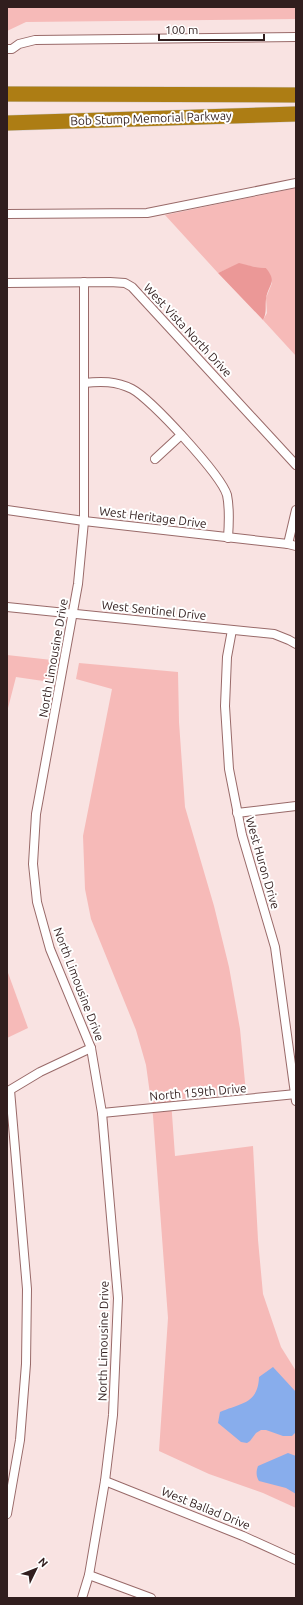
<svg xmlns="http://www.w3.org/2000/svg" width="303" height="1605" viewBox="0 0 303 1605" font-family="Ubuntu,sans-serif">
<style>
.green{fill:#f6bab8}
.forest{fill:#eb9897}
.water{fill:#88adec}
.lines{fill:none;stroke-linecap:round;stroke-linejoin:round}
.minor-casing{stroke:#996a69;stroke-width:10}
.motorway-casing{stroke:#cec9c9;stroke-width:16}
.minor{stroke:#fff;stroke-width:8}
.motorway{stroke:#ad7d14;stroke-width:15}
.labels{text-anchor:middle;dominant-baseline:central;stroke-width:4;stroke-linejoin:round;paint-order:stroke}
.street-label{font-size:12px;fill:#311e1e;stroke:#fff}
</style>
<rect width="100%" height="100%" fill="#f9e3e2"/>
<g class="green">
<polygon points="7,7 296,7 296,19 26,22 7,31"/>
<polygon points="296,188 296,356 263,320 267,313 266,298 272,283 266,268 255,267 239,264 218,273 165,215"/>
<polygon points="7,655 52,660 50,682 16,677 7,712"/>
<polygon points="79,663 178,672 179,722 185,807 214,906 229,967 240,1029 246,1093 171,1100 175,1156 253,1146 258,1240 263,1294 281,1347 296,1371 296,1508 263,1493 209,1474 159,1451 168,1318 153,1116 146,1065 136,1030 91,919 85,889 83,836 112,689 76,679"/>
<polygon points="7,970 28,1028 7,1038"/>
</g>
<path class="forest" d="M239,263L255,267L266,268C278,283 268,284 266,299C265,308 267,312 263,320L218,273Z"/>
<g class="water">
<path d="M273,1367L296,1392V1432L292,1436H283L266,1430H261L256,1433L250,1441L247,1443L241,1442L218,1423L220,1412C241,1403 258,1404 259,1377Z"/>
<path d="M288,1453L296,1456V1494L286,1488L259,1481C256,1476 256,1471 258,1466Z"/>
</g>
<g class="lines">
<defs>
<g id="minor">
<polyline points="7,49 12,49 19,44 35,40 296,37"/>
<polyline points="7,214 147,213 296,183"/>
<polyline points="7,283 110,282 125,283 132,287 296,465"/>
<path d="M84,383C101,381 116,381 132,389C151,399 221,475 227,495C230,509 229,524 228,538"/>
<polyline points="155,459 181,435"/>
<polyline points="7,510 84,521 288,544 296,546"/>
<polyline points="288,544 296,510"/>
<polyline points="7,607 274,634 289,640 296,644"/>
<polyline points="232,630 227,657 225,706 229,769 242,835 275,947 296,1101"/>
<polyline points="237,813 296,806"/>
<polyline points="102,1113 296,1094"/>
<polyline points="105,1481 243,1536 296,1560"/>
<polyline points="7,1514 20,1440 26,1364 27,1289 10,1090 40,1072 91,1048"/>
<polyline points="89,1575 151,1598"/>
<polyline points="82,1598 89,1575 105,1481 113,1415 118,1298 102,1113 91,1048 50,949 37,902 33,864 36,814 78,584 84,521 84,282"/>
</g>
<g id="motorway">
<polyline points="7,94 296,95"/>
<polyline points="7,123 296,114"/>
</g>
</defs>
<use href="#minor" class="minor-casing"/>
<use href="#motorway" class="motorway-casing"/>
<use href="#minor" class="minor"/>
<use href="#motorway" class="motorway"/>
</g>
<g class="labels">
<g class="street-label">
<text transform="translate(151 118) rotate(-2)">Bob Stump Memorial Parkway</text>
<text transform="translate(188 330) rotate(47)">West Vista North Drive</text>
<text transform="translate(153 517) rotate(7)">West Heritage Drive</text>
<text transform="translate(154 610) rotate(6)">West Sentinel Drive</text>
<text transform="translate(53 658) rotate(-80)">North Limousine Drive</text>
<text transform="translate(263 863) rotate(74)">West Huron Drive</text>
<text transform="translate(79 984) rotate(69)">North Limousine Drive</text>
<text transform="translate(198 1092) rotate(-5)">North 159th Drive</text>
<text transform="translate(103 1341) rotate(-89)">North Limousine Drive</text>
<text transform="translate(206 1508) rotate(22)">West Ballad Drive</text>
</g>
</g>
<rect width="303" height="1605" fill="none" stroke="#311e1e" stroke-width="16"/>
<g transform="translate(36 1569) rotate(47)" stroke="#ffffff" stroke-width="3" paint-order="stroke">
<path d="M0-3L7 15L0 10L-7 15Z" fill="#311e1e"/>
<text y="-6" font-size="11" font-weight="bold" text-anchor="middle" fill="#311e1e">N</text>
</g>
<path d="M159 34v6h105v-6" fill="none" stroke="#311e1e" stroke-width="2"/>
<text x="165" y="34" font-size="12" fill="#311e1e" stroke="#ffffff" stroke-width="3" paint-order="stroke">100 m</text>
</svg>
